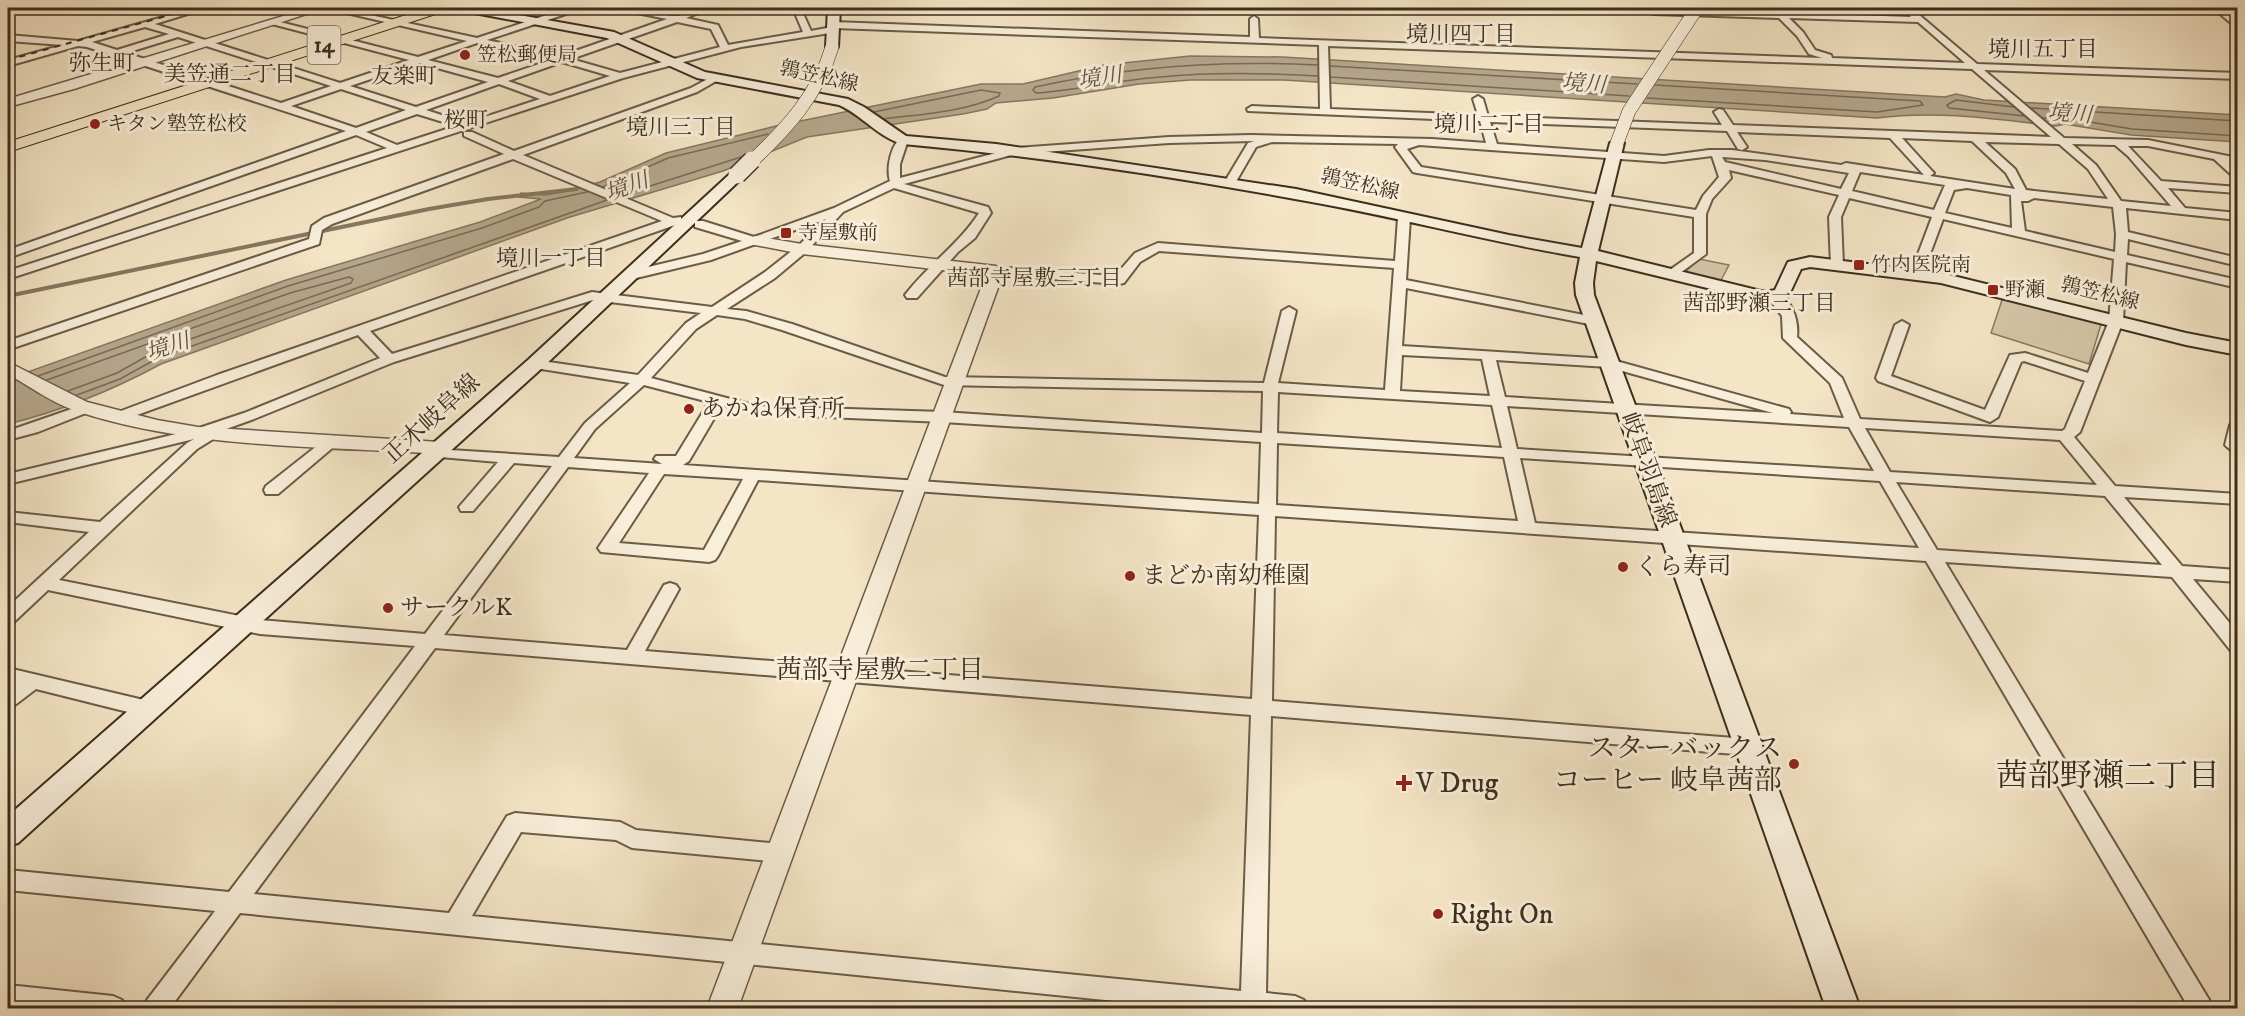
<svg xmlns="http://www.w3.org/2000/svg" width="2245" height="1016" viewBox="0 0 2245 1016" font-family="'IM FELL DW Pica','Noto Serif JP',serif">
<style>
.green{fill:#d5c6a9;stroke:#897a63;stroke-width:1.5}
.water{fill:#b6a78d;stroke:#867760;stroke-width:1.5}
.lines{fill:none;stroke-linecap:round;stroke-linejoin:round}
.shore{stroke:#7a6a55;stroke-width:1.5}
.stream{stroke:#867760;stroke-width:4}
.minor-casing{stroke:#6b5c47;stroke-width:4}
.tertiary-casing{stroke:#6b5c47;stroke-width:3}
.secondary-casing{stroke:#3d2e1d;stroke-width:4}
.primary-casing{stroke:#3d2e1d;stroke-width:2}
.minor{fill:#f8eeda;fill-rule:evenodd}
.tertiary{fill:#f8eeda;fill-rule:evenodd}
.secondary{fill:#f8eeda;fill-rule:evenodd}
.primary{fill:#f4e5c6;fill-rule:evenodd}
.rail{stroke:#3d2e1d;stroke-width:2;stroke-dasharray:6 6;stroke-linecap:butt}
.secondary-bridge-far1-casing{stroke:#3d2e1d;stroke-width:14;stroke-linecap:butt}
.secondary-bridge-casing{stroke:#3d2e1d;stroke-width:20;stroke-linecap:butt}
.secondary-bridge-far1{stroke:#f8eeda;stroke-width:13}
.secondary-bridge{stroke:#f8eeda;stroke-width:17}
.poi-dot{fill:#8f2418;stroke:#f8eeda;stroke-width:2}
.labels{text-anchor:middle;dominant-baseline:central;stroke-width:6;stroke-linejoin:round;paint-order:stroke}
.far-poi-label{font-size:20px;fill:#3d2e1d;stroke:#f8eeda;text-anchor:start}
.far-street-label{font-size:20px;fill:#3d2e1d;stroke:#f8eeda}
.far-neighbourhood-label{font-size:22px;fill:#3d2e1d;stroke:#f8eeda}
.shield{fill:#f8eeda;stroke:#756856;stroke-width:1.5}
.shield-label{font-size:22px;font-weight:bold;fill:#3d2e1d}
.far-quarter-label{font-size:22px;fill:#3d2e1d;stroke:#f8eeda}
.far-water-label{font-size:22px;font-style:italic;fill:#61523f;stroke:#f8eeda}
.poi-label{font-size:24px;fill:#3d2e1d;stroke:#f8eeda;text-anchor:start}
.street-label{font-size:24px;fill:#3d2e1d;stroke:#f8eeda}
.neighbourhood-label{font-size:26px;fill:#3d2e1d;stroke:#f8eeda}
.near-poi-label{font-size:28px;fill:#3d2e1d;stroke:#f8eeda;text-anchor:start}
.near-neighbourhood-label{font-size:32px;fill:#3d2e1d;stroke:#f8eeda}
</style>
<rect width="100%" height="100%" fill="#f4e5c6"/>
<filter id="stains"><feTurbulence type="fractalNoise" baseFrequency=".00333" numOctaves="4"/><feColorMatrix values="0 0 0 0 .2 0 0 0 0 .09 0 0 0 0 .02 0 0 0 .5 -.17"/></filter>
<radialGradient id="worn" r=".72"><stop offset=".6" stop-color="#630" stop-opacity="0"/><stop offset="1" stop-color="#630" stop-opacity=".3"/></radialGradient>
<g class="green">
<polygon points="1699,259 1729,265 1719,284 1681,276"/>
<polygon points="2003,297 2102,321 2089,364 1991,333"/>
</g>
<path class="water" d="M1190,56L1283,57L1945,97L1956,94L1984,100L2237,115V142L2131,135L2065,124L2056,126C1996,119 1937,110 1877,118L1284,80H1190L1139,84L1053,98L996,103L987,109L963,114L807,137L723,171L570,217L161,364C113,390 61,411 8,424V379L286,280L480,222L541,199L519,197L521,193L545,195L563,192L600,182L666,153L776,126L981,84H1023L1104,65Z"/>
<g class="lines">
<g class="shore">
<path d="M1318,65C1222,60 1129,66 1035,87L1033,90L1036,93C1078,90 1119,80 1160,77C1213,72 1265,73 1318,76"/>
<polyline points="1330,66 1637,84"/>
<polyline points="1330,77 1629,96"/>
<polyline points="1647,98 1877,112 1923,105 1920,101 1655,85"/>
<polyline points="2014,107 1956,100 1947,105 1949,108 2025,116"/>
<polyline points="2031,108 2238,121"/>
<path d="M874,112L981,90L1000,93L999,96C964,112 922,114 884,119"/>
<polyline points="2043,118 2066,118 2132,129 2238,136"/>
<polyline points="603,187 668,158 768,134"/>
<polyline points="622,195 741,157"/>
<polyline points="38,376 288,286 482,228 539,207 545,201 587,192"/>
<polyline points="47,380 290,293 349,277 353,279 351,283 156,351 117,373 68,391"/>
<polyline points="77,395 120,379 158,358 607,200"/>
</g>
<polyline class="stream" points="8,296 429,209 488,199 577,189"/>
<defs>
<g id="minor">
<path d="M195,8H207L155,24L340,83L409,60L272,24V20L418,57L467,41L325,8H338L477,38L568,8H579L578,10L487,40L561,56L667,19L622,10L621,8C639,8 656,15 674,16C686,16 698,8 711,8L686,18L718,25L728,45L803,32L795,13L774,8L801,9L811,31L832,27L829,25L833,22L1250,37V19L1254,16L1258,19L1259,38L1822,58L1809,54L1797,36L1779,18L1653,14L1649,11L1653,8L1911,17L1902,8H1911L1977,64L2238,73V79L1984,70L2064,138L2148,140L2238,158V164L2229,162L2238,171V181L2214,159L2148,146H2128L2161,181L2238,187V193L2168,188L2185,208L2238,213V220L2126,208L2128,232L2238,258V266L2128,239L2127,255L2238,280V288L2126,262L2123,321L2080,432L2074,437L2115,486L2238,494V504L2124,497L2182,566L2238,570V582L2193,579L2238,633V653L2231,651L2172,577L1945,562L2214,1008H2189L1926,561L1275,516L1272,701L1747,739L1754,741L1757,747L1754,753L1747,755L1271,716L1266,993L1295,996L1304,1000L1307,1008H1184L240,913L170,1008H144L147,1000L215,911L8,890V870L229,892L415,646L260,634L48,590L14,622L8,623V607L89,532L8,522V512L100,522L187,443L194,439L8,484V474L193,430L244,413L380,358L358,335L123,420H113L110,417L113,414L217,375L662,221L513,159L332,224L322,230L319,244L13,348L8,349V341L309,239L312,226L324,218L504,154L464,136V132H472L514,151L691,88L715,75L718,76V80L697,92L523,155L673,218L681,217V223L370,331L392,354L592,292L712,307L765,272L798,246L826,219L711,260L632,279L626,275L627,272L703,254L742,241L695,227V221H703L754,237L834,208L890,181C886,169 891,142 903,137L908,140L900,164V178L1015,148L1169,137L1251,135L1432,139L1486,143L1480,121L1248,111L1247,109L1252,106L1320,109L1319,45L834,28L837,30L836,32L741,47L623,78L8,279V271L387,148L356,135L8,258V250L346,131L87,47L78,46L8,66V60L63,45L8,41V35L78,41ZM1789,18L1918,22L1965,63L1832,58L1831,55L1815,50L1803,32ZM677,22L711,29L720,47L620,73L571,59ZM145,27L169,34L117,50L92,42ZM178,37L331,86L281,103L126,53ZM477,43L551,60L498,78L428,60ZM1328,46L1972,69L2051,137L1733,125L1723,110L1719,109L1714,112L1722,125L1488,116L1483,99L1478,96L1473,99L1478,115L1330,109ZM562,62L610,76L550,96L508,81ZM419,63L488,82L416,107L350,86ZM499,84L540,99L466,123L426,110ZM341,89L406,110L356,128L291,106ZM417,114L456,126L397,145L366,132ZM1490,122L1727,131L1738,149L1742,150L1747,147L1737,132L1890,138L1924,175L1846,163L1841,165L1732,150H1709L1664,156L1497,144ZM1902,138L1972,141L2006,173L2015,189L1930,176L1934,173L1932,171ZM1254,141L1248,143L1224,183L1226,185H1234L1256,147L1272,142L1398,144L1395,147L1413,172L1417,173L1694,217V253L1667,272L1666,275L1672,279L1706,254V214L1712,199L1731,178L1729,170L1839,195L1829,217L1831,265L1837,269L1843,265L1841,217L1849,198L1932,217L1912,270L1916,277L1920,278L1926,274L1924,270L1943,219L2114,259L2109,321L2088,373L2025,353L2010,355L1985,410L1891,376L1909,325L1902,321L1895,325L1876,378L1878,381L1990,422L1998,417L2021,362L2024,361L2085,381L2065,429L2062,431L1860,419L1842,378L1797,337C1799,321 1792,298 1775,293L1768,297L1782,316L1783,338L1830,383L1844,418L1790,414L1791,412L1789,409L1609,359L1402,346L1406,288L1594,325L1601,321L1594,317L1406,280L1410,218L1404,214L1398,218L1395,261L1158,243L1135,253L1115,276L996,267L990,271L996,275L1119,284L1124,283L1140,262L1159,251L1394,268L1385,390L1278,383L1296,311L1289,307L1282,311L1264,383L945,377L792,324L746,311L727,309L775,278L806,252L843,212L894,188L979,213C959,244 928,265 905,295L907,298H917L958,252L975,238L991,213L988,207L904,184L1015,154L1169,143ZM1985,142L2059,144L2088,169L2108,199L2026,190L2015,169ZM2072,144L2115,145L2128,156L2171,206L2121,201L2096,165ZM1419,145L1664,162L1712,156L1719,177L1703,196L1696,210L1421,167L1407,149ZM1722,157L1765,160L1849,173L1841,189L1725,162ZM1860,172L1945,185L1934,210L1852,191ZM1967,188L2011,195L2012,228L1945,213L1954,190ZM2034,198L2113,207L2116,234L2115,252L2025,231L2021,201H2028ZM593,300L701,313L686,323L638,375L535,360L530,361L528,364L535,368L630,383L585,423L559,457L450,450L445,445H435L432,448L440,457L498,462L459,507L461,511H473L514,463L552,466L425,634L260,620L59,580L197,449L218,436L215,433L254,419L394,362ZM717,315L745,319L782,330L944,385L1263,391L1262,433L943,412L757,406L651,378L696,329ZM1402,355L1482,359L1490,396L1400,391ZM1496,360L1608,367L1773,413L1505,397ZM644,385L709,402L676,456H656L654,459L662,464L574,458L595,429ZM1278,392L1492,405L1502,448L1277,433ZM722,405L757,414L943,422L1261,442L1259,504L683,465L689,461ZM1507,406L1849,427L1874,471L1517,449ZM1865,428L2060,440L2097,485L1890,472ZM1277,443L1504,457L1518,521L1276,505ZM1520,458L1880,481L1919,548L1535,523ZM568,467L649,473L598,548L601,552L709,562L715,560L718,556L758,480L1259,515L1252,699L645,651L679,589L676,585L670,583L664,585L627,650L444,635ZM664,474L743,479L704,550L619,543ZM1896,482L2105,496L2162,565L1937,550ZM435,648L1251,715L1241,991L472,916L521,832L616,840L632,848L780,862L788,860L791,853L788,846L780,844L636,830L620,822L515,813L507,816L449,913L254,894Z"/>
<path d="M2213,8C2226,7 2238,15 2238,29Z"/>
<polygon points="86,404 91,405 93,408 91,411 38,432 8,440 8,431"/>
<polygon points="2238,421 2238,454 2233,452 2225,445 2230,425"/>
<polygon points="332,436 337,438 340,441 337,444 278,494 266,494 264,490 266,486 327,438"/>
<polygon points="8,668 148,701 155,704 158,709 155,714 148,717 36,689 15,705 8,707 8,690 16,684 8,682"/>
<polygon points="8,985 113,996 122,1000 125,1008 8,1008"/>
</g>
<g id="tertiary">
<polygon points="310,8 325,8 74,89 8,107 8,99"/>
<polygon points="755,236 802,244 996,266 1004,271 738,1008 707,1008 986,275 802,254 750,244 747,241"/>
<path d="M8,362L87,402L157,420L198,427L440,442L447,444L450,448L447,452L440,454C319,446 192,449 76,411C52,403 29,386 8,374Z"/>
</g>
<g id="secondary">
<path d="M458,8H480L614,32L705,72L848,99L864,107L906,136L996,144L1296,189L1509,235L1582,248L1610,143L1617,139L1624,143L1598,251L1765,292L1775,290L1788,262L1810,257L1941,273L2186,333L2238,343V355L2186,345L1941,283L1810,267L1801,269L1788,297L1775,302H1765L1596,261L1593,283L1594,295L1860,1008H1826L1576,295L1575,283L1580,257C1484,241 1390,215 1295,199C1165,175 1034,156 903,144C879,138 862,115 839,105L697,78L607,38L464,11Z"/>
<polygon points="828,8 840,8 838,47 832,51 826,47"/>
<polygon points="737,170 742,172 745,175 742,178 542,368 18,843 8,846 8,816 528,360 732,172"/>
</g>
<polygon id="primary" points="428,8 447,8 445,11 8,152 8,142"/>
</defs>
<use href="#minor" class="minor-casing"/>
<use href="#tertiary" class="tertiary-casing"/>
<use href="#secondary" class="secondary-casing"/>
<use href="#primary" class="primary-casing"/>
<use href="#minor" class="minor"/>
<use href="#tertiary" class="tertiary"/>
<use href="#secondary" class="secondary"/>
<use href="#primary" class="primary"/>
<polyline class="rail" points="8,60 195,8"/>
<defs>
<g id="secondary-bridge-far1">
<polyline points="1617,143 1629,111 1697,8"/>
<path d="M751,162C787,128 818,95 832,47"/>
</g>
<polyline id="secondary-bridge" points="737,175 752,160"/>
</defs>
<use href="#secondary-bridge-far1" class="secondary-bridge-far1-casing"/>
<use href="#secondary-bridge" class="secondary-bridge-casing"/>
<use href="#secondary-bridge-far1" class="secondary-bridge-far1"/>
<use href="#secondary-bridge" class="secondary-bridge"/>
</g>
<g class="poi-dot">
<circle cx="465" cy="55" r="6"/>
<circle cx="95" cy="124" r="6"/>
<rect x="780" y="227" width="12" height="12" rx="3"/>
<rect x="1853" y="259" width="12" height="12" rx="3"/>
<rect x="1987" y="284" width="12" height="12" rx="3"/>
<circle cx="689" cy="409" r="6"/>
<circle cx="1623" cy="567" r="6"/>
<circle cx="1130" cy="576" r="6"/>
<circle cx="388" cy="608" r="6"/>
<circle cx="1794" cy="764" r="6"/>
<path d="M1401 774h6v6h6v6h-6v6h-6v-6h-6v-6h6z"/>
<circle cx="1438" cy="914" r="6"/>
</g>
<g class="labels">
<g class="far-poi-label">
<text x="477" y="55">笠松郵便局</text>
<text x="107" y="124">キタン塾笠松校</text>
<text x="798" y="233">寺屋敷前</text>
<text x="1871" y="265">竹内医院南</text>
<text x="2005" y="290">野瀬</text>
</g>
<g class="far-street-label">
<text transform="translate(819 77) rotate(13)">鶉笠松線</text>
<text transform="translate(1360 185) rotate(13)">鶉笠松線</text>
<text transform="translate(2100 294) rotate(14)">鶉笠松線</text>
</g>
<g class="far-neighbourhood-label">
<text x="1461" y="34">境川四丁目</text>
<text x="2043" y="49">境川五丁目</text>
<text x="230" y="74">美笠通二丁目</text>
<text x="1489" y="124">境川二丁目</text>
<text x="681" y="127">境川三丁目</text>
<text x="551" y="258">境川一丁目</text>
<text x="1034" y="278">茜部寺屋敷三丁目</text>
<text x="1759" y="303">茜部野瀬三丁目</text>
</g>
<rect class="shield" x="307.5" y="26" width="33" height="38" rx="4.5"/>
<g class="shield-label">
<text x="324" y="45">14</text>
</g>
<g class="far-quarter-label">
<text x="102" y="63">弥生町</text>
<text x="404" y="76">友楽町</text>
<text x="466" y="120">桜町</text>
</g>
<g class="far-water-label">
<text transform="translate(1100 78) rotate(-9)">境川</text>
<text transform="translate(1584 84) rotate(4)">境川</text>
<text transform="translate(2070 114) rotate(4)">境川</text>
<text transform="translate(627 187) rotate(-20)">境川</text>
<text transform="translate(168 347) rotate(-18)">境川</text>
</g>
<g class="poi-label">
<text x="701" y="409">あかね保育所</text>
<text x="1635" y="567">くら寿司</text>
<text x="1142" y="576">まどか南幼稚園</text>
<text x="400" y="608">サークルK</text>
</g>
<g class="street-label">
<text transform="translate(432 419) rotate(-42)">正木岐阜線</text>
<text transform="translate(1648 470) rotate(70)">岐阜羽島線</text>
</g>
<g class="neighbourhood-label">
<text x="880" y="670">茜部寺屋敷二丁目</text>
</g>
<g class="near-poi-label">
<text x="1782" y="748" text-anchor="end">スターバックス<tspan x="1782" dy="32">コーヒー 岐阜茜部</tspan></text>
<text x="1416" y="783">V Drug</text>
<text x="1450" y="914">Right On</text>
</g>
<g class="near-neighbourhood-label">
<text x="2108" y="777">茜部野瀬二丁目</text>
</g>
</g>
<rect width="2245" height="1016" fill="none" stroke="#f4e5c6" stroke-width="30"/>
<rect x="9" y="9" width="2227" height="998" fill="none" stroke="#3d2e1d" stroke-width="3"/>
<rect x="15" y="15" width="2215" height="986" fill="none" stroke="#3d2e1d" stroke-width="1.5"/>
<rect width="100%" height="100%" filter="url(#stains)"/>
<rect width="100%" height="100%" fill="url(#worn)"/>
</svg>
